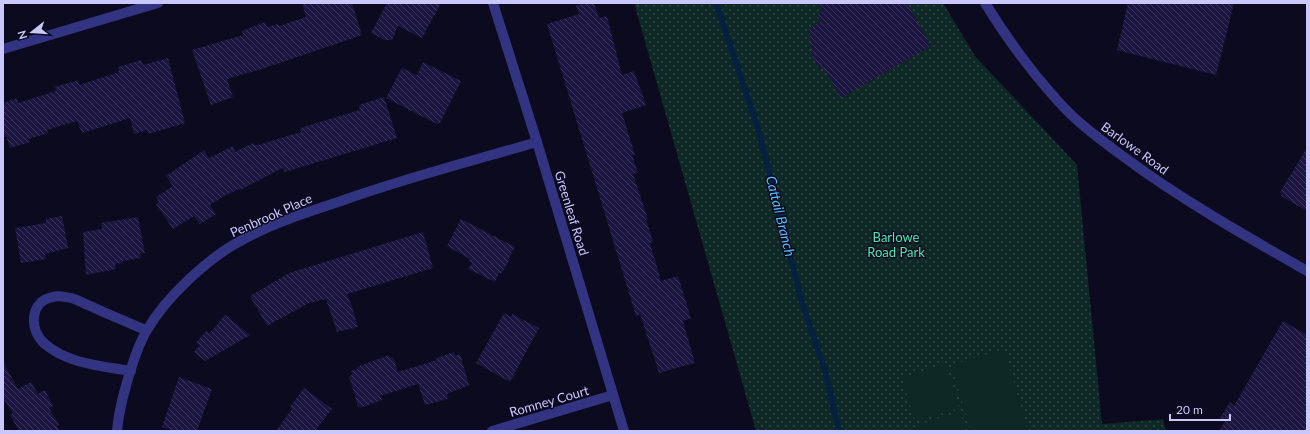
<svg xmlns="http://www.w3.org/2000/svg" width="1310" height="434" font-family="Lato,sans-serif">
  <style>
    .grass { fill: url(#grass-dots) }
    .pitch { fill: #0d2825 }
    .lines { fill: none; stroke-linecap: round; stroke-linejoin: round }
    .stream { stroke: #072040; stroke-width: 6 }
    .building { fill: url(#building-back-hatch) }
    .minor { stroke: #323481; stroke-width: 10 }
    .tertiary { stroke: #323481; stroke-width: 10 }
    .labels { text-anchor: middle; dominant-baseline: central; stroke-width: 3; stroke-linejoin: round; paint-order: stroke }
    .street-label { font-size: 13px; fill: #cac7ff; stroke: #0c0a1e }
    .park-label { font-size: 13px; fill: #4ce6b5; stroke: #0c0a1e }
    .water-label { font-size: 14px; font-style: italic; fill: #55bdff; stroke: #0c0a1e }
  </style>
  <defs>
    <pattern id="grass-dots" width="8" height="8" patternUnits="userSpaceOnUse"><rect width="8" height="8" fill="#0d2825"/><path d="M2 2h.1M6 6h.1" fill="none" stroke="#2f4646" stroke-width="1.8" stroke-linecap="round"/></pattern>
    <pattern id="building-back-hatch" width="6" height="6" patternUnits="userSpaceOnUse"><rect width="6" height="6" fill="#1b1540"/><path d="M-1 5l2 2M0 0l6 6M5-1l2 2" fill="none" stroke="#3b365d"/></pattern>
  </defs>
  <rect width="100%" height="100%" fill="#0c0a1e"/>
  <path class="grass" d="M 634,3 L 943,3 L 975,56 L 1077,165 L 1102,424 L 1163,419 L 1166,431 L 756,431 Z"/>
  <path class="pitch" d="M 1004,349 L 1028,431 L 971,431 L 951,365 Z
    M 946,364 L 959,408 L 915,421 L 902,378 Z
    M 960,412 L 966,431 L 918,431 L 916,425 Z"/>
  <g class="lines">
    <path class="stream" d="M 716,3 L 759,132 L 803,306 L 825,370 L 839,431"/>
  </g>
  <path class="building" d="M 302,3 L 352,3 L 362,35 L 265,68 L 227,79 L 233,97 L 211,105 L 192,50 L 243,35 L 242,31 L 265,22 L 267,27 L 278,24 L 279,26 L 306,17 Z
    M 387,3 L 441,3 L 422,38 L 398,26 L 392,40 L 385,40 L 371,33 Z
    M 585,3 L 594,3 L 599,18 L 607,16 L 622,75 L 634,71 L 646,105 L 622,113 L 635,155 L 632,155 L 638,173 L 633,174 L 648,219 L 646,219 L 653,242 L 650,243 L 661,281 L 678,276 L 691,318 L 683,321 L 695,363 L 659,373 L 640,314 L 636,316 L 547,24 L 579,14 L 576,6 Z
    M 819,3 L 907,3 L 931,46 L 841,98 L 823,67 L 820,69 L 812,56 L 809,28 L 821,22 L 817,15 L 823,11 Z
    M 1128,3 L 1234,3 L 1216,75 L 1117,50 Z
    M 168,58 L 185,123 L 148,134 L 147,130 L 134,134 L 130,118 L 82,133 L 77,121 L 47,130 L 48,133 L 29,139 L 30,142 L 10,148 L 6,136 L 3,137 L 3,103 L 17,98 L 18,103 L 56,91 L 55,87 L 78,80 L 79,85 L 119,72 L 118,67 L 141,60 L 143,65 Z
    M 423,62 L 461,81 L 439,125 L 386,98 L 402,68 L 417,75 Z
    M 384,97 L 397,138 L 285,172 L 283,168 L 240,190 L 239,189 L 224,196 L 210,205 L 216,214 L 200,224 L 194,216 L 173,229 L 156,204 L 159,202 L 156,197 L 173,186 L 166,176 L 204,150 L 209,158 L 233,146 L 235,152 L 253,143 L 255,145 L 258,145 L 301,132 L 300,128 L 360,110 L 359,105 Z
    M 1307,148 L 1307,211 L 1281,196 L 1282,194 L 1280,192 Z
    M 62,216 L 68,248 L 45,254 L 46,259 L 21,263 L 15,228 L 46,223 L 46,219 Z
    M 138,217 L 145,253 L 140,254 L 141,258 L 123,261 L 123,263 L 115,264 L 116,269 L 86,275 L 83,232 L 102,229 L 101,223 Z
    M 461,219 L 515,247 L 508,260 L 509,261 L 501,274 L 499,273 L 495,282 L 468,269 L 472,263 L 469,261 L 470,259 L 447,246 Z
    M 423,232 L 433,268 L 347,294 L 352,307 L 358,327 L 337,332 L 326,299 L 309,303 L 267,326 L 250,296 L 289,273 Z
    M 504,313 L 511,317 L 512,314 L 539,328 L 510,382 L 476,363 Z
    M 225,315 L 250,335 L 205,361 L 194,352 L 200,345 L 196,343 L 206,331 L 210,333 Z
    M 1283,321 L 1307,335 L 1307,431 L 1219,431 L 1225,421 L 1220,418 L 1230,402 L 1234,406 Z
    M 454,352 L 455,356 L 460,354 L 469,385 L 447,394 L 448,399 L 425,405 L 418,384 L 380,396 L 382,400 L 360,408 L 360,406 L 358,407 L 349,376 L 352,375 L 351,371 L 358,369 L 357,367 L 389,355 L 390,358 L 393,357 L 398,372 L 437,360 L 436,358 Z
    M 3,362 L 18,389 L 31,382 L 38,394 L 45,390 L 53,406 L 49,408 L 59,425 L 57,426 L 60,431 L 19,431 L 10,415 L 13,413 L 3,398 Z
    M 179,377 L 212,389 L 197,431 L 175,431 L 162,427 Z
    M 304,388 L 332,409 L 315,431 L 276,431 L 292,409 L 290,407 Z"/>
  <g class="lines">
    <path class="minor" d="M 131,371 C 102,366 68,364 45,344 C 29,331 29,301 53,297 C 56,296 61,296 65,297 C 72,297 81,302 88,305 C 107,314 127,322 146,330
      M 117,431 C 119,405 134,352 147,330 C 166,297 208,258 242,240 C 273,223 308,212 341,201 C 405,178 472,161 537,142
      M 492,431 L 613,395"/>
    <path class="tertiary" d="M 493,3 L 537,142 L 624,431
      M 985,3 C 1006,37 1030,70 1057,100 C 1076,122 1101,140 1124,157 C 1182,200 1244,235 1307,271
      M 3,49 L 158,3"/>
  </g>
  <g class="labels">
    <g class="street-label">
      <text transform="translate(1135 148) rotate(36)">Barlowe Road</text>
      <text transform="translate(572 213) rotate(73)">Greenleaf Road</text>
      <text transform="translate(271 215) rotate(-24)">Penbrook Place</text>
      <text transform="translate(549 401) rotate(-16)">Romney Court</text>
    </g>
    <g class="park-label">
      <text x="896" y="237">Barlowe<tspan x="896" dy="15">Road Park</tspan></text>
    </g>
    <g class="water-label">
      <text transform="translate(781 216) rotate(76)">Cattail Branch</text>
    </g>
  </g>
  <rect width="1310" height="434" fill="none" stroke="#cac7ff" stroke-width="8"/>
  <g transform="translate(32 32) rotate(253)" stroke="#0c0a1e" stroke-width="3" paint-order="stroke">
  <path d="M0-3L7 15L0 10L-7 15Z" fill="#cac7ff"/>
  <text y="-6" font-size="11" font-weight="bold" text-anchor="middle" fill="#cac7ff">N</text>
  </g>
  <path d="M1170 414v6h60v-6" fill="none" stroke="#cac7ff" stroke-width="2"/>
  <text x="1176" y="414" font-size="12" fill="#cac7ff" stroke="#0c0a1e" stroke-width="3" paint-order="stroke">20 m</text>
</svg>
